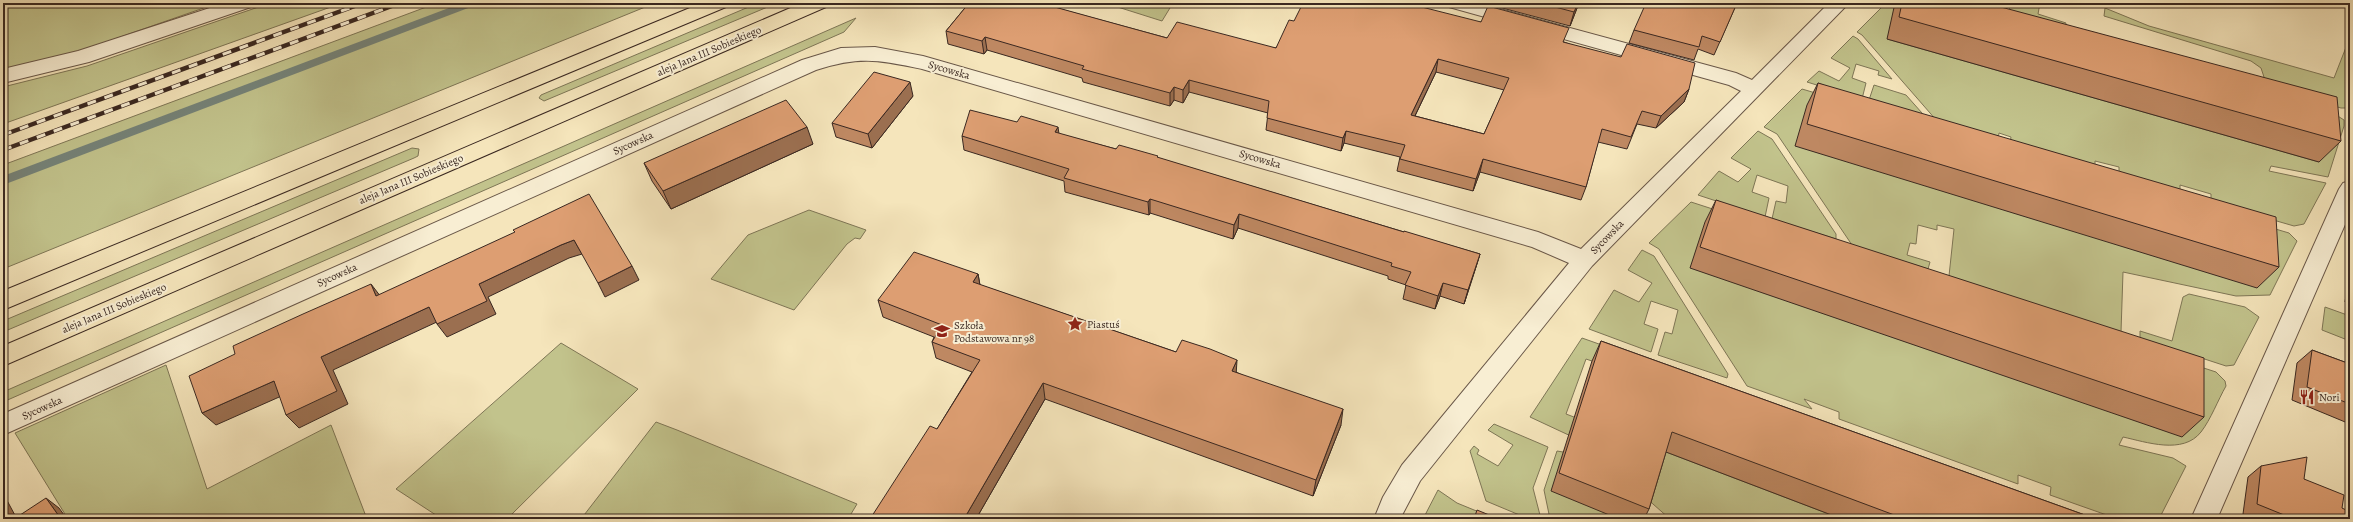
<svg xmlns="http://www.w3.org/2000/svg" width="2353" height="522" font-family="Alegreya,serif">
  <style>
    .green { fill: #c2c38c; stroke: #7e7656 }
    .lines { fill: none; stroke-linecap: round; stroke-linejoin: round }
    .stream { fill: #758379; fill-rule: evenodd }
    .minor-casing { stroke: #695748; stroke-width: 2 }
    .major-casing { stroke: #3a2821; stroke-width: 2 }
    .minor { fill: #f8eed3; fill-rule: evenodd }
    .major { fill: #f5e5bb; fill-rule: evenodd }
    .rail-casing { stroke: #3a2821; stroke-width: 4.5 }
    .rail { stroke: #f8eed3; stroke-width: 3; stroke-dasharray: 9; stroke-linecap: butt }
    .wall { fill: #be8862; stroke: #3a2821; fill-rule: evenodd }
    .shaded-wall { fill: #9b6f50; stroke: #3a2821 }
    .building { fill: #dd9e72; stroke: #3a2821; fill-rule: evenodd }
    .labels { text-anchor: middle; dominant-baseline: central; stroke-width: 4; stroke-linejoin: round; paint-order: stroke }
    .street-label { font-size: 11px; fill: #3a2821; stroke: #f8eed3 }
    .poi-label { font-size: 11px; fill: #3a2821; stroke: #f8eed3; text-anchor: start }
  </style>
  <rect width="100%" height="100%" fill="#f5e5bb"/>
  <filter id="stains"><feTurbulence type="fractalNoise" baseFrequency=".005" numOctaves="4"/><feColorMatrix values="0 0 0 0 .2 0 0 0 0 .09 0 0 0 0 .02 0 0 0 .5 -.17"/></filter>
  <radialGradient id="worn" r=".72"><stop offset=".6" stop-color="#630" stop-opacity="0"/><stop offset="1" stop-color="#630" stop-opacity=".3"/></radialGradient>
  <path class="green" d="M 3,3 L 218,3 L 83,50 L 3,70 Z
    M 270,3 L 342,3 L 3,124 L 3,87 L 87,66 Z
    M 437,3 L 655,3 L 3,269 L 3,165 Z
    M 758,3 L 777,3 L 544,101 L 539,98 L 541,95 Z
    M 1105,3 L 1173,3 L 1162,21 Z
    M 1886,3 L 1925,3 L 1887,39 L 2319,162 L 2333,113 L 2344,120 L 2344,126 L 2328,177 L 2271,166 L 2269,171 L 2326,183 L 2304,224 L 2294,226 L 2211,202 L 2211,194 L 2180,185 L 2180,192 L 2119,175 L 2119,167 L 2095,161 L 2095,167 L 2010,143 L 2011,137 L 1999,133 L 1998,139 L 1937,121 L 1862,35 L 1857,32 Z
    M 2004,3 L 2040,3 L 2038,14 L 2066,23 L 2064,34 L 2023,22 Z
    M 2105,8 L 2149,26 L 2334,78 L 2350,37 L 2349,108 L 2341,108 L 2192,68 L 2260,79 L 2264,77 L 2261,68 L 2251,61 L 2104,16 Z
    M 856,18 L 844,32 L 3,402 L 3,392 Z
    M 1853,36 L 1858,39 L 1892,79 L 1878,75 L 1879,71 L 1856,64 L 1852,78 L 1866,83 L 1862,99 L 1807,82 L 1819,71 L 1839,81 L 1850,68 L 1831,58 Z
    M 1874,85 L 1906,95 L 1922,113 L 1921,116 L 1869,100 Z
    M 1802,89 L 2289,233 L 2297,241 L 2270,295 L 2236,296 L 2123,272 L 2121,332 L 1949,276 L 1954,229 L 1937,225 L 1937,230 L 1918,225 L 1916,244 L 1910,243 L 1907,255 L 1930,262 L 1928,269 L 1852,245 L 1777,134 L 1764,127 Z
    M 1758,131 L 1772,139 L 1836,234 L 1836,239 L 1772,219 L 1776,201 L 1786,203 L 1788,186 L 1757,175 L 1752,192 L 1769,198 L 1765,217 L 1698,195 L 1719,171 L 1738,182 L 1751,169 L 1731,158 Z
    M 412,148 L 419,149 L 418,156 L 414,158 L 3,332 L 3,321 Z
    M 1691,202 L 2216,372 L 2225,381 L 2226,386 C 2218,400 2211,419 2201,432 C 2183,455 2146,442 2123,437 L 2119,445 L 2173,458 L 2186,466 L 2159,519 L 2118,519 L 2050,495 L 2051,487 L 2018,475 L 2018,484 L 1839,419 L 1839,412 L 1804,399 L 1812,409 L 1747,386 L 1659,249 L 1649,243 Z
    M 809,210 L 866,230 L 860,239 L 855,238 L 847,244 L 794,310 L 711,279 L 748,235 Z
    M 1642,250 L 1654,256 L 1728,374 L 1727,378 L 1658,355 L 1665,332 L 1672,334 L 1678,310 L 1651,301 L 1644,324 L 1658,329 L 1651,352 L 1589,329 L 1614,290 L 1639,302 L 1652,283 L 1628,270 Z
    M 2189,294 L 2245,307 L 2259,317 L 2234,365 L 2226,366 L 2140,338 L 2140,331 L 2172,341 L 2183,297 Z
    M 2325,307 L 2350,316 L 2350,341 L 2322,330 Z
    M 1582,338 L 1630,355 L 1624,372 L 1586,359 L 1566,414 L 1842,519 L 1670,519 L 1603,460 L 1605,452 L 1530,417 Z
    M 561,343 L 638,389 L 507,519 L 442,519 L 396,489 Z
    M 166,365 L 207,489 L 331,425 L 367,519 L 68,519 L 15,433 Z
    M 656,422 L 677,430 L 857,504 L 848,519 L 581,519 Z
    M 1494,424 L 1548,447 L 1533,488 L 1541,519 L 1529,519 L 1486,501 L 1470,451 L 1474,446 L 1479,450 L 1477,454 L 1498,466 L 1513,445 L 1488,430 Z
    M 1557,451 L 1563,452 L 1619,519 L 1550,519 L 1544,490 Z
    M 1438,490 L 1457,503 L 1496,519 L 1423,519 Z"/>
  <g class="lines">
    <path class="stream" d="M 462,3 L 477,3 L 476,5 L 3,185 L 3,176 Z"/>
    <defs>
      <path id="minor" d="M 225,3 L 253,3 L 251,7 L 89,62 L 3,83 L 3,69 L 78,51 Z
        M 1447,3 L 1478,3 L 1736,73 L 1752,80 L 1829,3 L 1849,3 L 1592,266 L 1420,481 L 1400,519 L 1374,519 L 1383,497 L 1402,465 L 1569,263 L 1532,247 L 922,69 C 878,60 860,56 816,70 L 3,435 L 3,414 L 802,60 L 841,48 L 875,47 L 923,56 L 1538,232 L 1581,249 L 1741,91 L 1729,85 L 1449,7 Z
        M 2350,181 L 2350,213 L 2217,519 L 2191,519 L 2339,189 L 2343,183 Z"/>
      <path id="major" d="M 702,3 L 728,3 L 726,7 L 3,310 L 3,291 Z
        M 802,3 L 828,3 L 826,7 L 3,366 L 3,346 Z"/>
    </defs>
    <use href="#minor" class="minor-casing"/>
    <use href="#major" class="major-casing"/>
    <use href="#minor" class="minor"/>
    <use href="#major" class="major"/>
    <defs>
      <path id="rail" d="M 3,135 L 363,3
        M 3,150 L 400,3"/>
    </defs>
    <use href="#rail" class="rail-casing"/>
    <use href="#rail" class="rail"/>
  </g>
  <path class="wall" d="M 969,3 L 1064,3 L 1060,9 L 1167,38 L 1276,48 L 1294,21 L 1481,22 L 1564,42 L 1689,89 L 1684,102 L 1656,128 L 1637,124 L 1627,149 L 1598,142 L 1586,187 L 1581,200 L 1480,172 L 1473,191 L 1397,171 L 1400,157 L 1344,143 L 1341,151 L 1266,130 L 1268,113 L 1189,92 L 1183,103 L 1174,100 L 1170,106 L 1083,82 L 1082,78 L 987,50 L 984,54 L 948,44 L 946,31 ZM 1436,72 L 1504,90 L 1484,134 L 1415,116 Z
    M 1491,3 L 1579,3 L 1570,26 L 1491,5 Z
    M 1737,3 L 1714,55 L 1698,49 L 1694,60 L 1629,43 L 1634,30 Z
    M 1895,3 L 1986,3 L 2341,141 L 2319,162 L 1887,39 Z
    M 1818,83 L 2279,267 L 2257,288 L 1795,146 L 1807,105 Z
    M 913,96 L 872,148 L 836,137 L 832,123 Z
    M 1059,134 L 1116,149 L 1158,158 L 1404,232 L 1480,254 L 1476,267 L 1464,304 L 1440,296 L 1435,309 L 1403,299 L 1406,285 L 1388,279 L 1388,276 L 1238,228 L 1233,239 L 1150,213 L 1149,215 L 1065,192 L 1064,181 L 964,150 L 962,136 Z
    M 813,144 L 671,209 L 652,181 L 644,163 Z
    M 1716,200 L 2204,417 L 2182,437 L 1690,268 L 1705,222 Z
    M 2350,267 L 2350,304 L 2345,302 Z
    M 978,274 L 980,285 L 1176,352 L 1236,372 L 1341,425 L 1313,496 L 1045,399 L 976,519 L 870,519 L 937,429 L 972,372 L 936,358 L 932,342 L 934,337 L 883,317 L 878,300 Z
    M 1601,341 L 2096,519 L 1842,519 L 1666,452 L 1649,509 L 1644,519 L 1619,519 L 1551,491 L 1592,361 Z
    M 2312,350 L 2350,364 L 2350,424 L 2292,400 L 2297,363 Z
    M 2261,466 L 2304,479 L 2342,508 L 2350,519 L 2255,519 L 2243,514 L 2248,477 Z"/>
  <path class="shaded-wall" d="M 1053,3 L 1064,3 L 1052,19 L 1051,6 Z
    M 1578,3 L 1579,3 L 1570,26 L 1574,12 Z
    M 985,37 L 987,50 L 984,54 L 982,41 Z
    M 1438,59 L 1436,72 L 1409,128 L 1411,115 Z
    M 1189,80 L 1189,92 L 1183,103 L 1183,90 Z
    M 910,82 L 913,96 L 872,148 L 868,134 Z
    M 1174,87 L 1174,100 L 1170,106 L 1170,93 Z
    M 1689,89 L 1684,102 L 1656,128 L 1661,116 Z
    M 807,127 L 813,144 L 671,209 L 663,191 Z
    M 1058,127 L 1060,141 L 1055,132 Z
    M 1346,131 L 1344,143 L 1341,151 L 1343,138 Z
    M 1483,159 L 1480,172 L 1473,191 L 1476,179 Z
    M 1150,199 L 1150,213 L 1149,215 L 1148,202 Z
    M 1239,214 L 1238,228 L 1233,239 L 1234,225 Z
    M 574,240 L 582,254 L 569,258 L 488,297 L 496,314 L 447,337 L 437,324 L 479,284 L 561,245 Z
    M 1480,254 L 1476,267 L 1464,304 L 1468,290 Z
    M 632,266 L 639,280 L 605,297 L 598,283 Z
    M 978,274 L 981,291 L 973,282 Z
    M 1443,283 L 1440,296 L 1435,309 L 1438,296 Z
    M 371,284 L 381,297 L 376,296 Z
    M 429,307 L 439,321 L 333,370 L 348,404 L 299,428 L 286,415 L 321,357 Z
    M 1237,360 L 1236,376 L 1232,371 Z
    M 274,381 L 286,394 L 216,425 L 202,413 Z
    M 1043,383 L 1045,399 L 976,519 L 964,519 Z
    M 1343,409 L 1341,425 L 1313,496 L 1316,480 Z
    M 3,493 L 17,519 L 9,519 L 3,508 Z
    M 46,498 L 59,508 L 67,519 L 61,519 Z"/>
  <path class="building" d="M 969,3 L 1053,3 L 1051,6 L 1167,38 L 1177,22 L 1276,48 L 1289,20 L 1294,21 L 1303,3 L 1406,3 L 1481,22 L 1488,6 L 1569,28 L 1563,42 L 1621,57 L 1627,44 L 1695,63 L 1689,89 L 1661,116 L 1642,111 L 1631,137 L 1602,129 L 1586,187 L 1483,159 L 1476,179 L 1400,159 L 1405,145 L 1346,131 L 1343,138 L 1267,118 L 1269,101 L 1189,80 L 1183,90 L 1174,87 L 1170,93 L 1082,69 L 1084,66 L 985,37 L 982,41 L 946,31 ZM 1438,59 L 1509,78 L 1484,134 L 1411,115 Z
    M 1540,3 L 1578,3 L 1574,12 Z
    M 1646,3 L 1737,3 L 1720,42 L 1702,36 L 1699,47 L 1634,30 Z
    M 1902,3 L 1986,3 L 2337,97 L 2341,141 L 1899,17 Z
    M 874,72 L 910,82 L 868,134 L 832,123 Z
    M 1818,83 L 2276,217 L 2279,267 L 1807,124 Z
    M 786,100 L 807,127 L 663,191 L 644,163 Z
    M 970,110 L 1017,122 L 1021,116 L 1058,127 L 1055,132 L 1116,149 L 1119,145 L 1158,156 L 1157,157 L 1404,232 L 1404,231 L 1480,254 L 1468,290 L 1443,283 L 1438,296 L 1405,285 L 1411,272 L 1391,266 L 1392,263 L 1239,214 L 1234,225 L 1150,199 L 1148,202 L 1064,178 L 1069,169 L 962,136 Z
    M 589,194 L 632,266 L 598,283 L 574,240 L 561,245 L 479,284 L 487,301 L 437,324 L 429,307 L 321,357 L 337,391 L 286,415 L 274,381 L 202,413 L 189,376 L 235,354 L 233,346 L 303,314 L 371,284 L 376,296 L 515,232 L 513,230 Z
    M 1716,200 L 2204,358 L 2204,417 L 1700,247 Z
    M 914,252 L 978,274 L 973,282 L 1176,352 L 1182,340 L 1210,349 L 1237,360 L 1232,371 L 1343,409 L 1316,480 L 1043,383 L 964,519 L 870,519 L 930,426 L 937,429 L 980,360 L 932,342 L 942,325 L 878,300 Z
    M 1601,341 L 2096,519 L 1905,519 L 1672,432 L 1649,509 L 1559,473 Z
    M 2312,350 L 2350,364 L 2350,404 L 2307,387 Z
    M 2307,457 L 2304,479 L 2344,495 L 2342,508 L 2350,512 L 2350,519 L 2294,519 L 2257,504 L 2261,466 Z
    M 46,498 L 61,519 L 14,519 Z
    M 3,508 L 9,519 L 3,519 Z
    M 1477,510 L 1499,519 L 1474,519 Z"/>
  <defs>
    <symbol id="sight-bare" viewBox="-9 -9 18 18"><path d="M0-6L1.8-2.2L6-1.7L2.9 1.2L3.7 5.4L0 3.3L-3.7 5.4L-2.9 1.2L-6-1.7L-1.8-2.2Z" fill="#8f2418" stroke="#f8eed3" stroke-width="2.5" paint-order="stroke"/></symbol>
    <symbol id="school-bare" viewBox="-9 -9 18 18"><path d="M0-5L7-2L0 1L-7-2ZM-4 1L0 2.5L4 1V4Q0 6-4 4Z" fill="#8f2418" stroke="#f8eed3" stroke-width="2.5" paint-order="stroke"/></symbol>
    <symbol id="restaurant-bare" viewBox="-9 -9 18 18"><path d="M-5-6h1v4h1v-4h1v4h1v-4h1v5L-1.5 .5V6h-2V.5L-5-1ZM5-6V6H3V1.5H1.5Q1.5-4 5-6Z" fill="#8f2418" stroke="#f8eed3" stroke-width="2.5" paint-order="stroke"/></symbol>
  </defs>
  <g fill-rule="evenodd">
    <use href="#sight-bare" x="1064" y="313" width="22" height="22"/>
    <use href="#school-bare" x="931" y="320" width="22" height="22"/>
    <use href="#restaurant-bare" x="2296" y="386" width="22" height="22"/>
  </g>
  <g class="labels">
    <g class="street-label">
      <text transform="translate(709 51) rotate(-23)">aleja Jana III Sobieskiego</text>
      <text transform="translate(949 70) rotate(16)">Sycowska</text>
      <text transform="translate(633 143) rotate(-24)">Sycowska</text>
      <text transform="translate(1260 159) rotate(16)">Sycowska</text>
      <text transform="translate(411 179) rotate(-23)">aleja Jana III Sobieskiego</text>
      <text transform="translate(1607 237) rotate(-46)">Sycowska</text>
      <text transform="translate(337 275) rotate(-24)">Sycowska</text>
      <text transform="translate(114 308) rotate(-23)">aleja Jana III Sobieskiego</text>
      <text transform="translate(42 408) rotate(-24)">Sycowska</text>
    </g>
    <g class="poi-label">
      <text x="1087" y="324">Piastuś</text>
      <text x="954" y="325">Szkoła<tspan x="954" dy="13">Podstawowa nr 98</tspan></text>
      <text x="2319" y="397">Nori</text>
    </g>
  </g>
  <rect width="2353" height="522" fill="none" stroke="#f5e5bb" stroke-width="16"/>
  <rect x="4" y="4" width="2345" height="514" fill="none" stroke="#3a2821" stroke-width="2"/>
  <rect x="8" y="8" width="2337" height="506" fill="none" stroke="#3a2821"/>
  <rect width="100%" height="100%" filter="url(#stains)"/>
  <rect width="100%" height="100%" fill="url(#worn)"/>
</svg>
